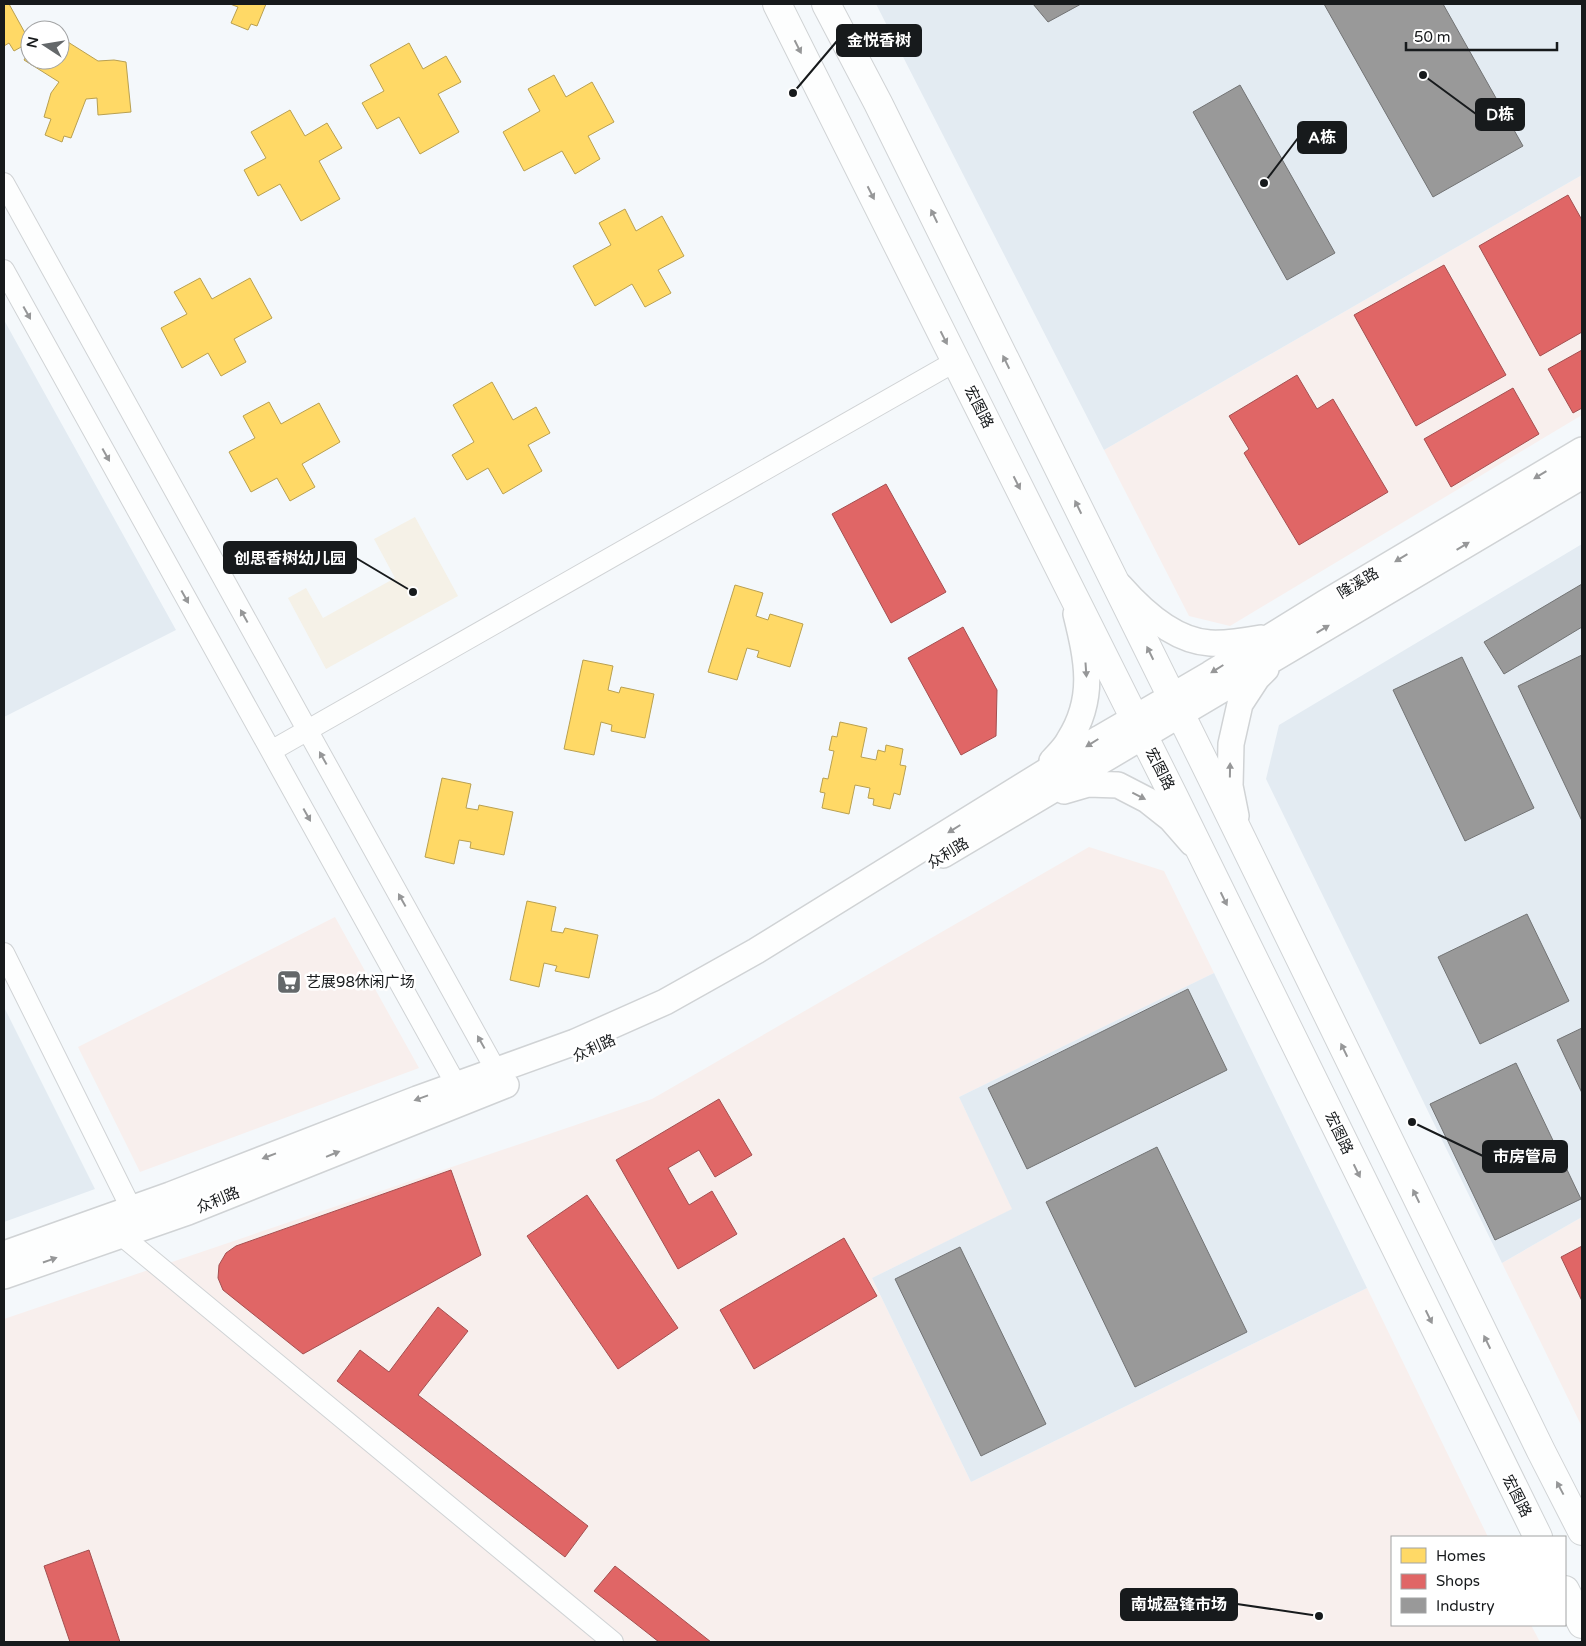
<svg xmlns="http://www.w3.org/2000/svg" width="1586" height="1646" font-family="'Varela Round','Noto Sans SC',sans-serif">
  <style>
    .commercial { fill: #f8efed }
    .built { fill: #e3ebf2 }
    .education { fill: #f5f1e7 }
    .homes { fill: #ffd966; stroke: #b9a050 }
    .shops { fill: #e06666; stroke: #a44f50 }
    .industry { fill: #999; stroke: #727374 }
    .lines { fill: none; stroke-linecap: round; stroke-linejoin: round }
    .minor-casing { stroke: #d0d3d5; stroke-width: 22 }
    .tertiary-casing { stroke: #d0d3d5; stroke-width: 28 }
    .secondary-casing { stroke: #d0d3d5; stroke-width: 30 }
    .minor { stroke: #fdfefe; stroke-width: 20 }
    .tertiary { stroke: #fdfefe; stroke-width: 25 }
    .secondary { stroke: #fdfefe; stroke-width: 28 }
    .oneway { fill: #969798 }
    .labels { text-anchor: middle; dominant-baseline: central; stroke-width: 5; stroke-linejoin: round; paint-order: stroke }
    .street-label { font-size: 15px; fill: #171a1c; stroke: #fff }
    .poi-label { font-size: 15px; fill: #171a1c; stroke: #fff; text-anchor: start }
    .leader { fill: none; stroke: #171a1c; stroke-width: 2 }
    .callout-dot { fill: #171a1c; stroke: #fff; stroke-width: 2 }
    .callout { fill: #171a1c; stroke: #171a1c; stroke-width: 2 }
    .callout-label { font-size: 16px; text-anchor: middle; font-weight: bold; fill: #fff }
  </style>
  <rect width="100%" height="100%" fill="#f4f8fb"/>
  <path class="commercial" d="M 1582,175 L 1582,415 L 1230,626 L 1189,616 L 1104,450 Z
    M 1089,847 L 1164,871 L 1214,973 L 959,1097 L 1013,1209 L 872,1278 L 971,1482 L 1367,1288 L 1488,1537 L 1392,1537 L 1392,1625 L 1531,1625 L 1540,1642 L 4,1642 L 4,1319 L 652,1099 Z
    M 335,917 L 419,1068 L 140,1172 L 78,1047 Z
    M 1582,1217 L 1582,1427 L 1502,1263 Z"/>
  <path class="built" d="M 876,4 L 1582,4 L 1582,175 L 1104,450 Z
    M 4,320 L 176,630 L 4,717 Z
    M 1582,544 L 1582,1217 L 1502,1263 L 1266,779 L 1279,725 Z
    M 1214,973 L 1367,1288 L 971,1482 L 872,1278 L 1012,1209 L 959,1097 Z
    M 4,1007 L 95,1189 L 4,1222 Z"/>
  <path class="education" d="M 415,517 L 458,596 L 326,669 L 288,598 L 306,588 L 323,618 L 395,578 L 374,539 Z"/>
  <path class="homes" d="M 4,4 L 9,4 L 30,42 L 14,51 L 9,43 L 4,46 Z
    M 230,4 L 266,4 L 257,26 L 251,24 L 248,30 L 231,23 L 238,7 Z
    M 60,37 L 98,61 L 114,60 L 126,62 L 131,112 L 98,115 L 97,98 L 86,99 L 71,138 L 64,136 L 62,142 L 45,135 L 51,119 L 44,117 L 51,93 L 59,82 L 24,60 L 30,50 L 30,60 L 60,60 Z
    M 409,43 L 423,69 L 446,56 L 461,82 L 438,94 L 459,132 L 420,154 L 399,117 L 377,129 L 362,103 L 384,91 L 370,65 Z
    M 554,75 L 566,97 L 592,82 L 614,122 L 588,136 L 600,159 L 575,174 L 562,151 L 524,171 L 503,132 L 540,111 L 528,89 Z
    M 290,110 L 305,136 L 327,123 L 342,148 L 319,161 L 340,199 L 301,221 L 280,184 L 258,196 L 244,170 L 266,158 L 251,132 Z
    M 625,209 L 636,231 L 662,216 L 684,256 L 658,270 L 671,293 L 645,307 L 632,284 L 595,306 L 573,266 L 611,245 L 599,223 Z
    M 200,278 L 212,299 L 250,278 L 272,318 L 234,339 L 246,362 L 221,376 L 208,353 L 182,368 L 161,328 L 187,314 L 174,292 Z
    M 492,382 L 513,420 L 536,407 L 550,433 L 528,445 L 542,471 L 503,494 L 488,468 L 467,480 L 452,455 L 474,442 L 453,405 Z
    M 269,402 L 281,424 L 319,403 L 340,442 L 302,464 L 315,487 L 290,501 L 277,478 L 251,492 L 229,452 L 255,438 L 243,416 Z
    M 735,585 L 763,593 L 756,616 L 768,620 L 770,614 L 803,624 L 790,667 L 757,657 L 759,651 L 747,648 L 737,680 L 708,672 Z
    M 583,660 L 613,666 L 608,690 L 619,693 L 621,687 L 654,694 L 645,738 L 611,731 L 612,725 L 601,722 L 594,755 L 564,749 Z
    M 840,722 L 867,728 L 861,757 L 876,760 L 878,750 L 885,752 L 886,745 L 903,749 L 900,765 L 906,766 L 900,795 L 894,793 L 890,809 L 873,805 L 874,799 L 868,798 L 870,788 L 855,785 L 849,814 L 822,808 L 825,793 L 820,792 L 823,778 L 828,779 L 834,751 L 829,750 L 832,736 L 837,737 Z
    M 442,778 L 471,784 L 466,808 L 478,810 L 479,805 L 513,812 L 504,855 L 470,848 L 471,842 L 459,840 L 454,864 L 425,857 Z
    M 527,901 L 556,907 L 551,931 L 563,933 L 565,928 L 598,935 L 589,978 L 555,971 L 557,966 L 544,963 L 539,987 L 510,980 Z"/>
  <path class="shops" d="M 1568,195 L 1582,220 L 1582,332 L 1540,356 L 1479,246 Z
    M 1444,265 L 1506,375 L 1416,426 L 1354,315 Z
    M 1582,350 L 1582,408 L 1573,413 L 1548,369 Z
    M 1297,375 L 1317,409 L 1333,399 L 1388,492 L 1299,545 L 1244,453 L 1249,449 L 1229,416 Z
    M 1513,388 L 1539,434 L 1451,487 L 1424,439 Z
    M 886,484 L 946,592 L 891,623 L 832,514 Z
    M 963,627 L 997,690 L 996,736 L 961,755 L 908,658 Z
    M 719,1099 L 752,1155 L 715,1177 L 699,1150 L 668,1168 L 689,1205 L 712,1191 L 737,1234 L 678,1269 L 616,1160 Z
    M 451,1170 L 481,1255 L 303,1354 L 223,1290 L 218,1278 L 219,1265 L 226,1253 L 236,1246 Z
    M 587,1195 L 678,1328 L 618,1369 L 527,1236 Z
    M 844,1238 L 877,1296 L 754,1369 L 720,1310 Z
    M 1582,1246 L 1582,1301 L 1561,1257 Z
    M 438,1307 L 468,1331 L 418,1395 L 588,1526 L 565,1557 L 337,1381 L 360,1350 L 389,1372 Z
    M 89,1550 L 120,1642 L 70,1642 L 44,1566 Z
    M 615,1566 L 711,1642 L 659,1642 L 594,1591 Z"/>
  <path class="industry" d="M 1033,4 L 1081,4 L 1048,22 Z
    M 1324,4 L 1443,4 L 1523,146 L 1433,197 Z
    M 1240,85 L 1335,253 L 1287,280 L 1193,112 Z
    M 1582,584 L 1582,627 L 1504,674 L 1484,642 Z
    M 1582,655 L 1582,821 L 1518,686 Z
    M 1462,657 L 1534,808 L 1465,841 L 1393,690 Z
    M 1527,914 L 1569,1001 L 1480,1044 L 1438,957 Z
    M 1188,989 L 1227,1070 L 1027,1169 L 988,1088 Z
    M 1582,1028 L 1582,1093 L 1557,1040 Z
    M 1516,1063 L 1581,1199 L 1495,1240 L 1430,1104 Z
    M 1157,1147 L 1247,1332 L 1135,1387 L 1046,1202 Z
    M 960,1247 L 1046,1424 L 981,1456 L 895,1279 Z"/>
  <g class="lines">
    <defs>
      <path id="minor" d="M 4,183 L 503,1083
        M 4,270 L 463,1097
        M 271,751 L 956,361
        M 4,953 L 138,1222
        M 121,1235 L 613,1642"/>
      <path id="tertiary" d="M 1120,586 C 1142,611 1175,641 1210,643 C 1227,644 1244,641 1261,638
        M 1052,761 C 1058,754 1065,748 1069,740 C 1096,698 1087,659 1076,614
        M 1064,791 L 1088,784 L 1118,785 L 1147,800 L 1171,819 L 1192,843
        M 1236,816 L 1230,786 L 1231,744 L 1240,704 L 1257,678 L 1266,669
        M 943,855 L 1582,476
        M 4,1254 L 170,1195 L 417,1099 L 575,1042 L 665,1002 L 756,951 L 1100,738 L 1210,674 L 1325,603 L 1582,450
        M 4,1276 L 188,1212 L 506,1085"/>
      <path id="secondary" d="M 777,4 L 1173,795 L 1538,1537
        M 826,4 L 878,103 L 1209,772 L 1541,1451 L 1582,1531
        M 1565,1590 L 1582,1624"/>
    </defs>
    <use href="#minor" class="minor-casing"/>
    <use href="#tertiary" class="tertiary-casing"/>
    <use href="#secondary" class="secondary-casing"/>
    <use href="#minor" class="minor"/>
    <use href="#tertiary" class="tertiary"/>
    <use href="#secondary" class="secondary"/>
  </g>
  <defs><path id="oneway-solid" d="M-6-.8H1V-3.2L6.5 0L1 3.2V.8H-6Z" transform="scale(1.25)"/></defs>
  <g class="oneway">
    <use href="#oneway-solid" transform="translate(798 47) rotate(63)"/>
    <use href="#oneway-solid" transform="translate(871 193) rotate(63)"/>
    <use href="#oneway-solid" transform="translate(934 216) rotate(-116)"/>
    <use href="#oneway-solid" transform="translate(27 313) rotate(61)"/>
    <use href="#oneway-solid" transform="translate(944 338) rotate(63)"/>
    <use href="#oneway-solid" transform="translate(1006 362) rotate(-116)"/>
    <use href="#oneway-solid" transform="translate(106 455) rotate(61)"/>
    <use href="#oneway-solid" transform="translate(1540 475) rotate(149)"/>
    <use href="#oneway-solid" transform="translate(1017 483) rotate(63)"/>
    <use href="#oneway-solid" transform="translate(1078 507) rotate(-116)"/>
    <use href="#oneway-solid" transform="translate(1463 546) rotate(-31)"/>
    <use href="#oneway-solid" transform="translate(1401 558) rotate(149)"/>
    <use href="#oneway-solid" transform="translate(185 597) rotate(61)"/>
    <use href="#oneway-solid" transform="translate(244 616) rotate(-119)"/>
    <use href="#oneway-solid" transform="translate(1323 629) rotate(-31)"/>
    <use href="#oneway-solid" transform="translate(1150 653) rotate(-116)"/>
    <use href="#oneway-solid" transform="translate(1217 669) rotate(148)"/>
    <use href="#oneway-solid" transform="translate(1086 670) rotate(86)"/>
    <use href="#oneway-solid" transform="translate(1092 743) rotate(148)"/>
    <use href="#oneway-solid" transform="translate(323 758) rotate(-119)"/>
    <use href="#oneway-solid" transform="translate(1230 770) rotate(-89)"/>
    <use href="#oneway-solid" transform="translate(1139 796) rotate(27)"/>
    <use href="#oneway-solid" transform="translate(307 815) rotate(61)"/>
    <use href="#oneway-solid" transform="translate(954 829) rotate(148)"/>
    <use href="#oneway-solid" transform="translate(1224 899) rotate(64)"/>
    <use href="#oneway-solid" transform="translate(402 900) rotate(-119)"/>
    <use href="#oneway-solid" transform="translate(481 1042) rotate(-119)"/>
    <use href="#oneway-solid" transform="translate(1344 1050) rotate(-116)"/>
    <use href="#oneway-solid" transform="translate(421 1098) rotate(160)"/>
    <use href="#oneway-solid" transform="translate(333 1154) rotate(-22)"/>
    <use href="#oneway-solid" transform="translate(269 1156) rotate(159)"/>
    <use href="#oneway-solid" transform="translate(1357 1171) rotate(64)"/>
    <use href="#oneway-solid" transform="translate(1416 1196) rotate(-116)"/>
    <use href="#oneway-solid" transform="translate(50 1260) rotate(-19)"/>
    <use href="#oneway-solid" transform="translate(1429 1317) rotate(64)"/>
    <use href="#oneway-solid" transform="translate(1487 1342) rotate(-116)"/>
    <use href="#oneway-solid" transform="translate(1560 1488) rotate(-118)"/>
  </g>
  <defs>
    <symbol id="supermarket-square" viewBox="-11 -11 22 22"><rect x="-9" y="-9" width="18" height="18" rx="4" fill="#64686a" stroke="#fff"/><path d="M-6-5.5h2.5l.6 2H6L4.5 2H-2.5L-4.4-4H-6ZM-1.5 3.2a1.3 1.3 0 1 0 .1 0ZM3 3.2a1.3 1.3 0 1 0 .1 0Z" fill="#fff"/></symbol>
  </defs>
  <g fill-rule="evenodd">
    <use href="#supermarket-square" x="275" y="968" width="28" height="28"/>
  </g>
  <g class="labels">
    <g class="street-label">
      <text transform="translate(979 407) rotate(63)">宏图路</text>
      <text transform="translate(1358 583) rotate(-31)">隆溪路</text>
      <text transform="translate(1160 769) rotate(63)">宏图路</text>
      <text transform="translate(948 853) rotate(-31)">众利路</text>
      <text transform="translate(594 1048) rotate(-24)">众利路</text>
      <text transform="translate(1339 1133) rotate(64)">宏图路</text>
      <text transform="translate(218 1200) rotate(-22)">众利路</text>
      <text transform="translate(1517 1496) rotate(63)">宏图路</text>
    </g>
    <g class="poi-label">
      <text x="306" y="982">艺展98休闲广场</text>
    </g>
  </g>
  <path class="leader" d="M793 93L837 41M1423 75L1476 114M1264 183L1298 138M413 592L356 558M1412 1122L1483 1156M1319 1616L1237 1604"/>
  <g class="callout-dot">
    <circle cx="793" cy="93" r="5"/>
    <circle cx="1423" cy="75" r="5"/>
    <circle cx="1264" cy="183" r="5"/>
    <circle cx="413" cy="592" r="5"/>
    <circle cx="1412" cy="1122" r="5"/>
    <circle cx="1319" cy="1616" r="5"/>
  </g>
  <g class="callout">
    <rect x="837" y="25" width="84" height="31" rx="5"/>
    <rect x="1476" y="99" width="48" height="31" rx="5"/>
    <rect x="1298" y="122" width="48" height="31" rx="5"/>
    <rect x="224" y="542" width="132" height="31" rx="5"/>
    <rect x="1483" y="1141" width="84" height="31" rx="5"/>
    <rect x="1121" y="1589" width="116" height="31" rx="5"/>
  </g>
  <g class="callout-label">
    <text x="879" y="46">金悦香树</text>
    <text x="1500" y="120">D栋</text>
    <text x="1322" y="143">A栋</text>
    <text x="290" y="564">创思香树幼儿园</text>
    <text x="1525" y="1162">市房管局</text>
    <text x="1179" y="1610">南城盈锋市场</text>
  </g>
  <rect width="1586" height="1646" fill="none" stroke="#171a1c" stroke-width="10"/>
  <rect x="1391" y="1536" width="175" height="90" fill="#ffffff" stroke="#a2a3a4"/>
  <rect x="1401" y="1548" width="25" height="15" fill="#ffd966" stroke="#a2a3a4"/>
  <text x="1436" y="1561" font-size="15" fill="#171a1c">Homes</text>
  <rect x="1401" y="1574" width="25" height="15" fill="#e06666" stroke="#a2a3a4"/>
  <text x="1436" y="1586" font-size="15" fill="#171a1c">Shops</text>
  <rect x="1401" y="1598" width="25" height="15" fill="#999999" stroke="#a2a3a4"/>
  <text x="1436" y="1611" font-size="15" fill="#171a1c">Industry</text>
  <g transform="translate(45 45) rotate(282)"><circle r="24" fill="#ffffff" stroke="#a2a3a4"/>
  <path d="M0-4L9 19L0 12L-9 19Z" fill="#64686a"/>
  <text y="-8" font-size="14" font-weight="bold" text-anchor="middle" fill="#171a1c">N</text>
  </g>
  <path d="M1406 42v8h151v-8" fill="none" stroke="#171a1c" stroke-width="2.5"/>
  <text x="1414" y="42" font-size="15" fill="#171a1c" stroke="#ffffff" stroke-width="4" paint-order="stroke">50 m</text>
</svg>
